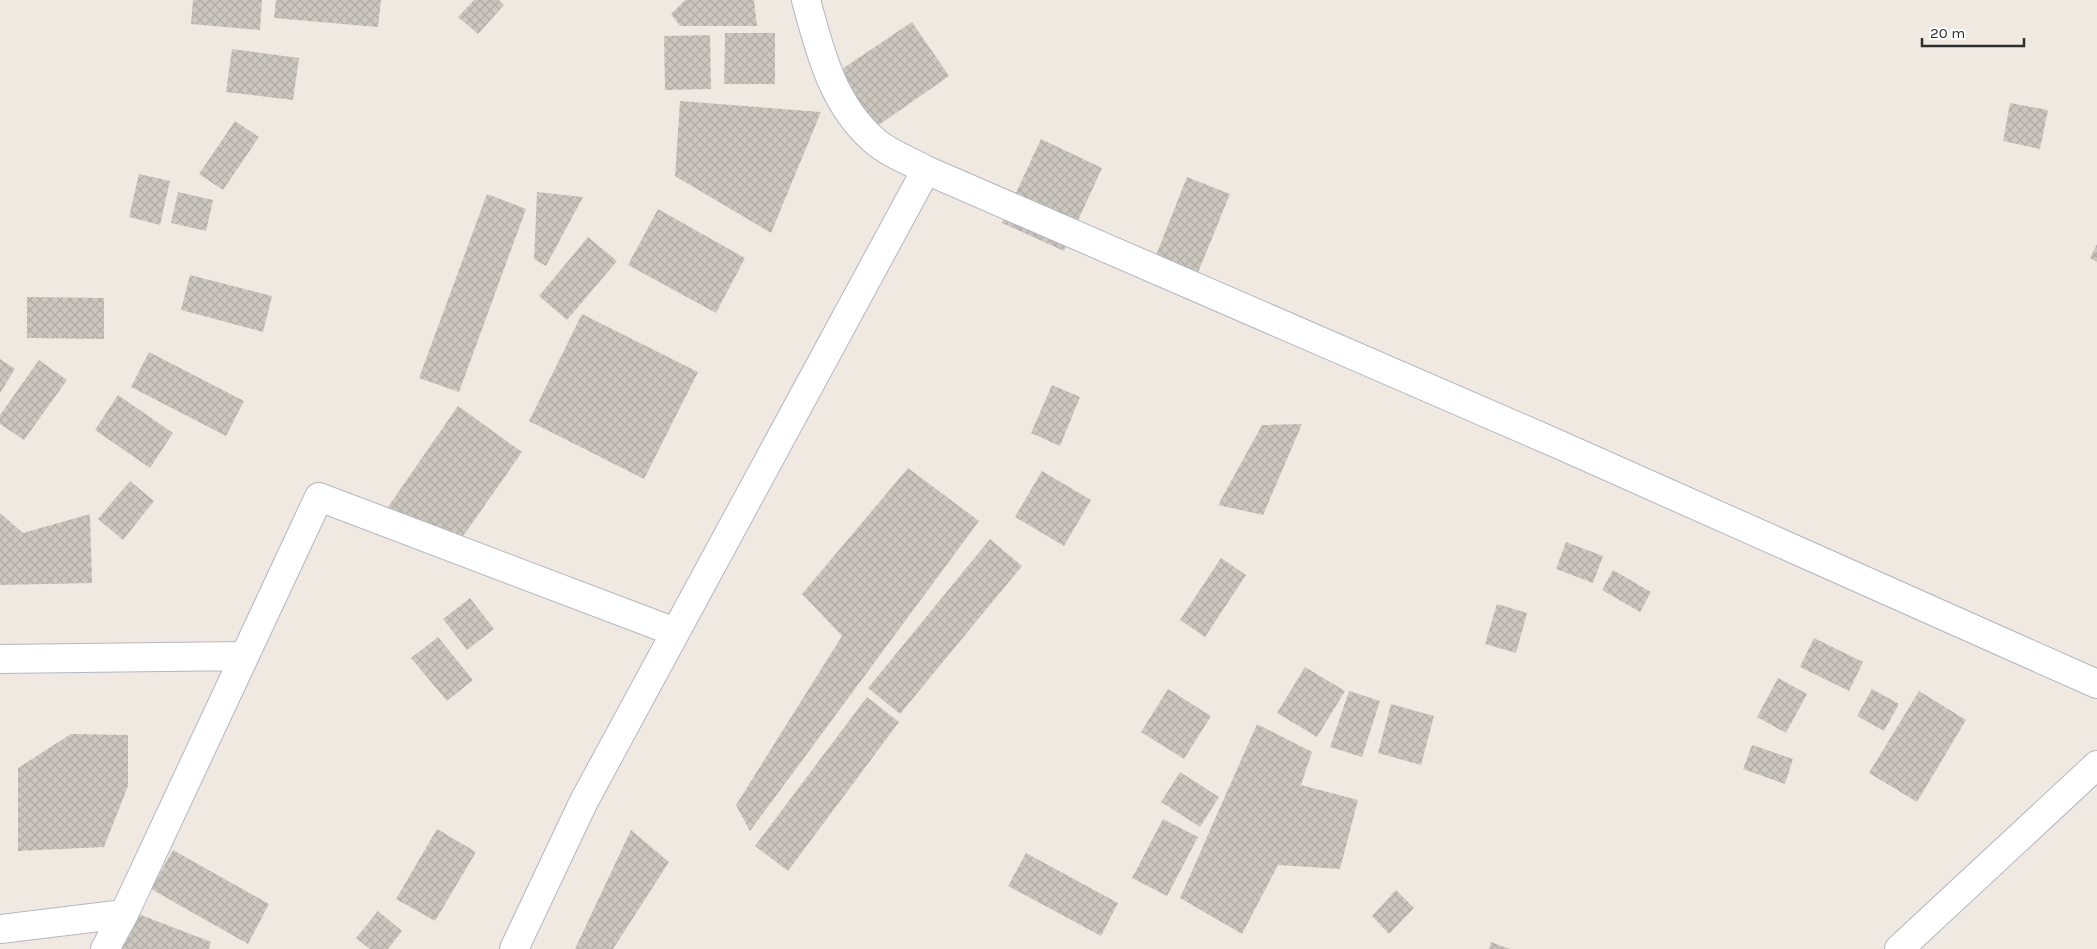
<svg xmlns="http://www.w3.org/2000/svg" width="2097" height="949" font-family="Karla,sans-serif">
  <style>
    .building { fill: url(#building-cross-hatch) }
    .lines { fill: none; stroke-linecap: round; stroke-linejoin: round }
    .minor-casing { stroke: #b4b7c1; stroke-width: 30 }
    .minor { stroke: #fff; stroke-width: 28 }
  </style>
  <defs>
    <pattern id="building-cross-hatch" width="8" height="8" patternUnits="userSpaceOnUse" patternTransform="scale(1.25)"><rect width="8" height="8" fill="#cbc7bf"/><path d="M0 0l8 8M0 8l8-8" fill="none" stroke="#afaba4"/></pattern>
  </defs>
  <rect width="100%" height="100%" fill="#efe9e1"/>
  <path class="building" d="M 193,0 L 262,0 L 260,30 L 191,24 Z
    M 276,0 L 381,0 L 378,27 L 274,18 Z
    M 474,0 L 499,0 L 504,5 L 478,34 L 458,17 Z
    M 685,0 L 754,0 L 757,26 L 680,26 L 671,14 Z
    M 912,22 L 949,76 L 876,127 L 839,71 Z
    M 725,33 L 775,33 L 775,84 L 724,84 Z
    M 710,35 L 711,89 L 665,90 L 664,36 Z
    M 232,49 L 299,58 L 293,100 L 226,92 Z
    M 680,101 L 821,112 L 771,233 L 675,176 Z
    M 2010,103 L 2048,110 L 2040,149 L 2003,141 Z
    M 235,121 L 259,137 L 223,190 L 199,174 Z
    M 1041,139 L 1102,168 L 1064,251 L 1002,223 Z
    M 139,174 L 170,181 L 160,225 L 129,217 Z
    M 1187,177 L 1230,194 L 1195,280 L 1153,263 Z
    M 178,192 L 213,200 L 206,231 L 171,223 Z
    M 537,192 L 583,197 L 546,266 L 534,259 Z
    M 487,194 L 526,209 L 459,392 L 419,378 Z
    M 658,209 L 745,258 L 716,313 L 628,265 Z
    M 588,237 L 617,261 L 567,320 L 539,296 Z
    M 2097,244 L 2097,262 L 2090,258 Z
    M 190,275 L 272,296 L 263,332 L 181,310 Z
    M 27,297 L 104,298 L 104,339 L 27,338 Z
    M 582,314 L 698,372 L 644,479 L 529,421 Z
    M 149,352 L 244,401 L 226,436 L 131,387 Z
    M 0,359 L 15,369 L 0,393 Z
    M 39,360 L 67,380 L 24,440 L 0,424 L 0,415 Z
    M 1052,385 L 1080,397 L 1060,446 L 1031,433 Z
    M 118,395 L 173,433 L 150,468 L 95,430 Z
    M 458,406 L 522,452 L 452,552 L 388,507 Z
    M 1302,424 L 1263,515 L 1218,505 L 1262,425 Z
    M 908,468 L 979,521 L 750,831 L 736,805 L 842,636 L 802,594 Z
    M 1042,471 L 1091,500 L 1064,546 L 1015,517 Z
    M 130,481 L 154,501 L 123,540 L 98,519 Z
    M 0,513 L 23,533 L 90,514 L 92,583 L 0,585 Z
    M 990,539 L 1022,566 L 900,714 L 868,688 Z
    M 1566,542 L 1603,556 L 1593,583 L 1556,569 Z
    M 1221,558 L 1246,575 L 1205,637 L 1180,620 Z
    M 1613,570 L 1651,592 L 1640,612 L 1602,590 Z
    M 470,598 L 494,629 L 467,650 L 443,619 Z
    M 1497,604 L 1527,613 L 1516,653 L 1485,644 Z
    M 438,637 L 473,680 L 447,701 L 411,658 Z
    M 1814,638 L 1863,662 L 1849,691 L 1800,667 Z
    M 1305,667 L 1345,691 L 1317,737 L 1277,713 Z
    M 1778,678 L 1807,694 L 1786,733 L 1757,717 Z
    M 1168,689 L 1211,716 L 1184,759 L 1141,732 Z
    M 1872,689 L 1899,704 L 1884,731 L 1857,716 Z
    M 1349,691 L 1380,701 L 1362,757 L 1330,747 Z
    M 1919,691 L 1966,720 L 1917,802 L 1869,773 Z
    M 867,697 L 899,722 L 788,871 L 755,846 Z
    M 1391,704 L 1434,716 L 1421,765 L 1378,753 Z
    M 1257,724 L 1312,752 L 1301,785 L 1358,800 L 1340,869 L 1278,865 L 1242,934 L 1180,898 Z
    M 71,734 L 128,735 L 128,786 L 104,847 L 18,851 L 18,768 Z
    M 1752,745 L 1793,759 L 1785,784 L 1743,769 Z
    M 1180,772 L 1219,797 L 1200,827 L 1161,802 Z
    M 1163,819 L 1198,837 L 1167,896 L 1132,878 Z
    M 437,829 L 476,852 L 435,921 L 396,899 Z
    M 631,830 L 669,862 L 613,949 L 575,949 Z
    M 173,850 L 269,904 L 248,944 L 151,889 Z
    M 1026,853 L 1118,903 L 1101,936 L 1008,886 Z
    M 1396,890 L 1414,908 L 1389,934 L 1372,916 Z
    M 128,910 L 211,942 L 209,949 L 113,949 Z
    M 378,911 L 402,931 L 388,949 L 370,949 L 356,938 Z
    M 1491,942 L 1510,949 L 1489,949 Z"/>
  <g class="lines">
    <defs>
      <path id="minor" d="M 806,0 C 820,52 833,106 876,142 C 890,154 910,161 926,170 L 1560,445 L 2097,684
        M 0,659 L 244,656
        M 124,914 L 319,497 L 675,632
        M 0,929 L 124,914 L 105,949
        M 514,949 L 584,801 L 926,170
        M 1899,949 L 2097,765"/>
    </defs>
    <use href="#minor" class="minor-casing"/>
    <use href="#minor" class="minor"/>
  </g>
  <path d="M1922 38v8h102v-8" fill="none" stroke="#2e2e2e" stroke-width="2.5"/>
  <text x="1930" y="38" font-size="15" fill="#2e2e2e" stroke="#ffffff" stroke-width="4" paint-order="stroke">20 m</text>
</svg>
